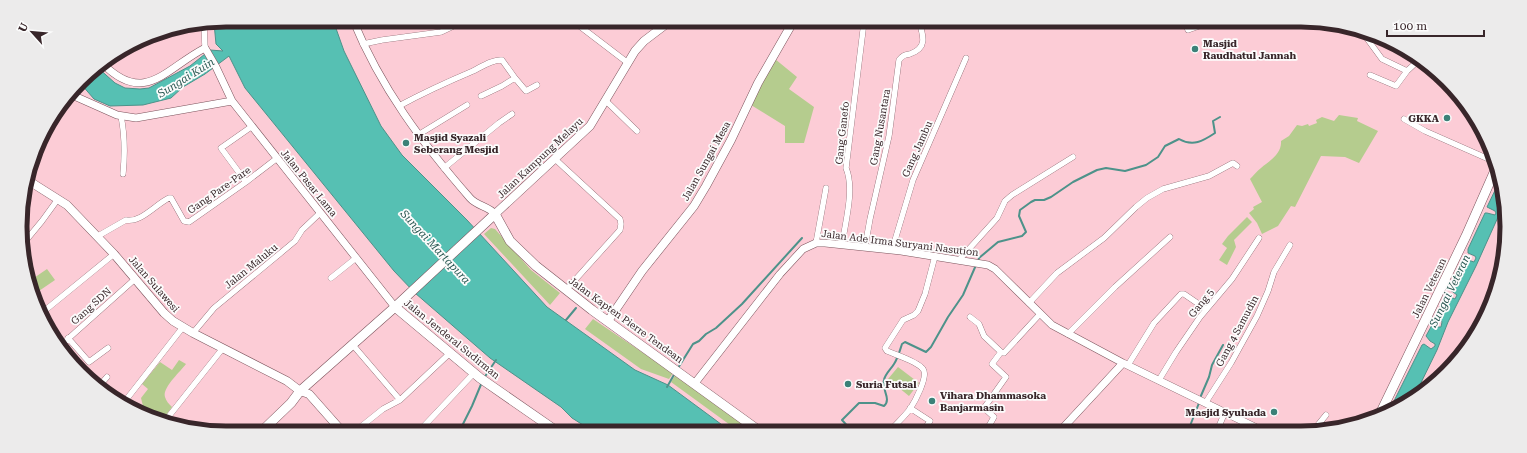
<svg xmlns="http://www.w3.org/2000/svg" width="1527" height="453" font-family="'Roboto Serif',serif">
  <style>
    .green { fill: #b5cc8e }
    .water { fill: #56c0b3; stroke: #4d928a }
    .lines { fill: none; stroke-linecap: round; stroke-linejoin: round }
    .stream { stroke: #4d928a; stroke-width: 2 }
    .minor-casing { stroke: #7c535c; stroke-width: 6 }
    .tertiary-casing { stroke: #7c535c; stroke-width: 8 }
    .secondary-casing { stroke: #7c535c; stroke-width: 9 }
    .primary-casing { stroke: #7c535c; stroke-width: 10 }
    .minor { stroke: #fff; stroke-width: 5.5 }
    .tertiary { stroke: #fff; stroke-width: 7 }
    .secondary { stroke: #fff; stroke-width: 8 }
    .primary { stroke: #fff; stroke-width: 9 }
    .poi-dot { fill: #3b8178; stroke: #fcfcfc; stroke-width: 1.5 }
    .labels { text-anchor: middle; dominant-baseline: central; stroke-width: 3.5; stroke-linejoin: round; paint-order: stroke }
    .poi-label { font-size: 10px; font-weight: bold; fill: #38262a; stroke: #fcfcfc; text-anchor: start }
    .street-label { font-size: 10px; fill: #38262a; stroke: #fcfcfc }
    .water-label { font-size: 11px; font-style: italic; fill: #2b5953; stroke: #fcfcfc }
    .rim { fill: none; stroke: #38262a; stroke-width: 5 }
  </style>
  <rect width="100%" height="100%" fill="#fcccd6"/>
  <path class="green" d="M 775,59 L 797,77 L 789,89 L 814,107 L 804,143 L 785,143 L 785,126 L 751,105 Z
    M 1339,115 L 1358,118 L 1357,121 L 1378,131 L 1359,163 L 1345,157 L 1321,156 L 1295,207 L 1291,206 L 1278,226 L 1262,234 L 1257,223 L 1249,213 L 1254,209 L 1253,207 L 1262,202 L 1250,179 C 1253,176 1257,171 1261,168 C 1269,161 1282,154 1281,141 L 1289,136 L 1297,125 L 1302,126 L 1308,124 L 1309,126 L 1317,123 L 1316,120 L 1322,117 L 1334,121 Z
    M 1247,217 L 1252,222 L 1234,240 L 1236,247 L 1227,265 L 1219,260 L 1227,248 L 1222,244 L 1228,236 Z
    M 491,228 L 495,229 L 531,270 L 560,293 L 550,305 L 484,234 Z
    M 47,269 L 55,280 L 36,293 L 28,282 Z
    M 593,319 L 673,373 L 669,379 L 641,369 L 585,329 Z
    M 179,360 L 186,364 C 180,372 162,388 165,397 C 166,401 169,404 172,407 L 163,419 L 152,410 L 147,414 L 141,412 L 144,410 L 141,398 L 148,389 L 142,384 L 160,362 L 172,370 Z
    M 898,367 L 919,383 L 909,396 L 888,379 Z
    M 676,374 L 751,430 L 737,430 L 671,382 Z"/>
  <path class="water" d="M 227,20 L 333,20 L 344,51 L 381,126 L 402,155 L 467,220 L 547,307 L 635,370 L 668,385 L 729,430 L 591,430 L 572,418 L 561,407 L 490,358 L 415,293 L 394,271 L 245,88 L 229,56 L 205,74 L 183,87 L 171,98 L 143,105 L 110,106 L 94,99 L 81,84 L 90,71 L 97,67 L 115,83 L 125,88 L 140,89 L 149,88 L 190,66 L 210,50 L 223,51 L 216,44 L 214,23 Z
    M 1500,180 L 1503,186 L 1503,206 L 1476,266 L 1448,322 L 1437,350 L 1414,397 L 1390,412 L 1389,411 L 1422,345 L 1424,344 L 1431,349 L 1435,346 L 1435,344 L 1430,341 L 1426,336 L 1432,325 L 1439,327 L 1441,327 L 1442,322 L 1441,320 L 1434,318 L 1445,297 L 1446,295 L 1455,299 L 1457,295 L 1449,289 L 1463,260 L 1465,259 L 1474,262 L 1476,258 L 1475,256 L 1468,253 L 1468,249 L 1485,213 L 1487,213 L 1495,215 L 1496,213 L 1495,211 L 1487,207 Z"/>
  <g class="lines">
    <path class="stream" d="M 978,261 L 979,258 L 998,242 L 1022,236 L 1026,232 L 1019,216 L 1020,210 L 1031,202 L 1035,200 L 1044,200 L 1051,197 L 1073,182 L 1097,170 L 1106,168 L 1125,171 L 1146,165 L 1158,157 L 1165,146 L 1179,139 C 1193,147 1203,141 1215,133 L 1213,121 L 1220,117
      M 566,320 L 576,308
      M 678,368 L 693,344 L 699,341 L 706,334 L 716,328 L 742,304 L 802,238
      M 484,378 L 496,360
      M 667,387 L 675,373
      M 1200,398 L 1209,377 L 1212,365 L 1223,345
      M 460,430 L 472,406 L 482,382
      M 851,430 L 842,420 L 859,403 L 875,403 L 884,406 C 892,399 881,389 884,380 C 885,374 891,369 894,364 C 898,358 900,350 902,344 L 905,342 L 926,352 L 931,347 L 948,317 L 963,295 L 976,265
      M 1188,431 L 1199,403"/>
    <defs>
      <path id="minor" d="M 573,21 L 628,63
        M 1185,23 L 1188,30 L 1208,23
        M 204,24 L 205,48
        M 541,26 L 552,21
        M 1363,33 L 1382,59 L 1407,71
        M 363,44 L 382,40 L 441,32 L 464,21
        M 1370,75 L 1396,86 L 1407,71 L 1420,59
        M 515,78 L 526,91 L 537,85
        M 606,101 L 637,131
        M 399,106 C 423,93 447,82 473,71 C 481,67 493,59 502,60 L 515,78 L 502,86 L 481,96
        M 121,116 C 125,136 125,154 123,174
        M 1404,119 L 1425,131 L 1493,161
        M 418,135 L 467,105
        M 555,159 L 620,219 L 621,224 L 620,230 L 566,290
        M 444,168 L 499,123 L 512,114
        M 246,182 L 221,148 L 251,127
        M 98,236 L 126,220 C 141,223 156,204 169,198 L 171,198 L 184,221 L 189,222 L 246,182 L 276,159
        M 816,243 L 826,188
        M 23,244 L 42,221 L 58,199
        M 842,245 C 845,223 855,189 846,168 L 864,22
        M 865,247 L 870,219 L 889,136 L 899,60 C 903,55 905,55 910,54 C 927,48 924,37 919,22
        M 892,250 L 913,180 L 966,58
        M 959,260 L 997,218 L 1005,201 L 1012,195 L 1073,157
        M 331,278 L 356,258
        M 1029,303 L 1057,273 L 1104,238 L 1136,207 L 1147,198 L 1163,189 L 1209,176 L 1233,163 L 1237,166
        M 43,312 L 114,254
        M 970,317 L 979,324 L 984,336 L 1001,352 L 1004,353 L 1040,314
        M 193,333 L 214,308 L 283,251 L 295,241 L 302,230 L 320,213
        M 1068,334 L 1115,287 L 1170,237
        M 68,338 L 89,362 L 108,348
        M 352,344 L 400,400
        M 60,346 L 135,279
        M 1128,365 L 1154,323 L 1181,294 L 1184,294 L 1206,309
        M 1159,380 L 1176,352 L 1200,317 L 1232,279 L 1259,238
        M 100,385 L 107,377
        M 1206,402 L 1231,363 L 1257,316 L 1268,291 L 1274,272 L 1290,245
        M 122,405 L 183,327
        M 910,408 L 930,421 L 924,430
        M 165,421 L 223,348
        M 423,427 L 474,373
        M 358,429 L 383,409 L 400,400 L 450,353
        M 891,430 C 897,423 904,417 910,409 C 914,403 929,376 923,369 C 917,361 896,355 887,351 L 885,348 L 903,320 L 914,315 L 918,311 L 925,294 L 935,256
        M 986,431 L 994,417 L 984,408 L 1006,377 L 992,364 L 1001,352
        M 1217,431 L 1225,412
        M 1313,431 L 1326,415"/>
      <path id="tertiary" d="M 353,20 C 381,88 422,143 470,198 C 477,206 488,206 495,214
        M 103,64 C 145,106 166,68 205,48 L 216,67 L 232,101 L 395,307
        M 72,95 L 117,115 L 136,118 L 232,101
        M 695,383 L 780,274 L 803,249 L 816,243 L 825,243 L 901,251 L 988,265 L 995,269 L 1052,325 L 1123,363 L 1263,431
        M 1060,431 L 1123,363"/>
      <path id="secondary" d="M 29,181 L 67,205 L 114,254 L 164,313 L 173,321 L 193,333 L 287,381 L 300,391 L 309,394 L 340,429
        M 495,214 L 590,126 L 635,51 L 644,41 L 669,22
        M 608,321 L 642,271 L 694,206 L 706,186 L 731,140 L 758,83 L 793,22"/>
      <path id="primary" d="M 395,307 L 480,378 L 555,430
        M 1379,416 L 1466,236 L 1496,168
        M 264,429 L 291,403 L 300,391 L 395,307 L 495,214 L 510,241 L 536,266 L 592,310 L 758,430"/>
    </defs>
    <use href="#minor" class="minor-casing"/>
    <use href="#tertiary" class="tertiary-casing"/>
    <use href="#secondary" class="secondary-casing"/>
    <use href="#primary" class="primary-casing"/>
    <use href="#minor" class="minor"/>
    <use href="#tertiary" class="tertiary"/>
    <use href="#secondary" class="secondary"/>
    <use href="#primary" class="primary"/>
  </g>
  <g class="poi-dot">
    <circle cx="1195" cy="49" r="4"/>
    <circle cx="1447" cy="118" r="4"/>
    <circle cx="406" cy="143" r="4"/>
    <circle cx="848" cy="384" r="4"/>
    <circle cx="932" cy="401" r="4"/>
    <circle cx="1274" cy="412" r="4"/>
  </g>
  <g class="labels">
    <g class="poi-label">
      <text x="1203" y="43">Masjid<tspan x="1203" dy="12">Raudhatul Jannah</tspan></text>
      <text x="1439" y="118" text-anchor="end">GKKA</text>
      <text x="414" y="137">Masjid Syazali<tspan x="414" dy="12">Seberang Mesjid</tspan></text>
      <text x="856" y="384">Suria Futsal</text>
      <text x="940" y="395">Vihara Dhammasoka<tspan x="940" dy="12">Banjarmasin</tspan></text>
      <text x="1266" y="412" text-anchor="end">Masjid Syuhada</text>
    </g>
    <g class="street-label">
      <text transform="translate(880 127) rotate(-80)">Gang Nusantara</text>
      <text transform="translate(842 133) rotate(-84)">Gang Ganefo</text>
      <text transform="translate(917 149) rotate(-66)">Gang Jambu</text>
      <text transform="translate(540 158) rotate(-43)">Jalan Kampung Melayu</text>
      <text transform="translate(706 161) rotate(-61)">Jalan Sungai Mesa</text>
      <text transform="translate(309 183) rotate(51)">Jalan Pasar Lama</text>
      <text transform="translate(219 190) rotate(-35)">Gang Pare-Pare</text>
      <text transform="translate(900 243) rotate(7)">Jalan Ade Irma Suryani Nasution</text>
      <text transform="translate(251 266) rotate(-39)">Jalan Maluku</text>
      <text transform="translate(154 284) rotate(49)">Jalan Sulawesi</text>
      <text transform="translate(1429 288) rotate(-64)">Jalan Veteran</text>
      <text transform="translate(1201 303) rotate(-51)">Gang 5</text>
      <text transform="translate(91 306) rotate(-42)">Gang SDN</text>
      <text transform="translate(626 320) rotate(36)">Jalan Kapten Pierre Tendean</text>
      <text transform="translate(1237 331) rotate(-62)">Gang 4 Samudin</text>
      <text transform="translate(452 339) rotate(39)">Jalan Jenderal Sudirman</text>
    </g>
    <g class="water-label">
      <text transform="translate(186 78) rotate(-32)">Sungai Kuin</text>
      <text transform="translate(435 247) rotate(47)">Sungai Martapura</text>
      <text transform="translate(1450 291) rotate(-64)">Sungai Veteran</text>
    </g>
  </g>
  <path d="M0 0H1527V453H0ZM226 27H1301A199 199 0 0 1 1500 226V227A199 199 0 0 1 1301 426H226A199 199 0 0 1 27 227V226A199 199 0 0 1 226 27Z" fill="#ecebeb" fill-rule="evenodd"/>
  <path class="rim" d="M226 27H1301A199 199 0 0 1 1500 226V227A199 199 0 0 1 1301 426H226A199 199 0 0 1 27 227V226A199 199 0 0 1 226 27Z"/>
  <g transform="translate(32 32) rotate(297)" stroke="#fcfcfc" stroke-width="3" paint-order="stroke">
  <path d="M0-3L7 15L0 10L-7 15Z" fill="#38262a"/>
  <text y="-6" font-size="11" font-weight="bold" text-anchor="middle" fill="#38262a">U</text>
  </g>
  <path d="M1387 30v6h97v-6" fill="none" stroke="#38262a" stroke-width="2"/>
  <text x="1393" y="30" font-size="12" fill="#38262a" stroke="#fcfcfc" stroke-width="3" paint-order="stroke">100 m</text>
</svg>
